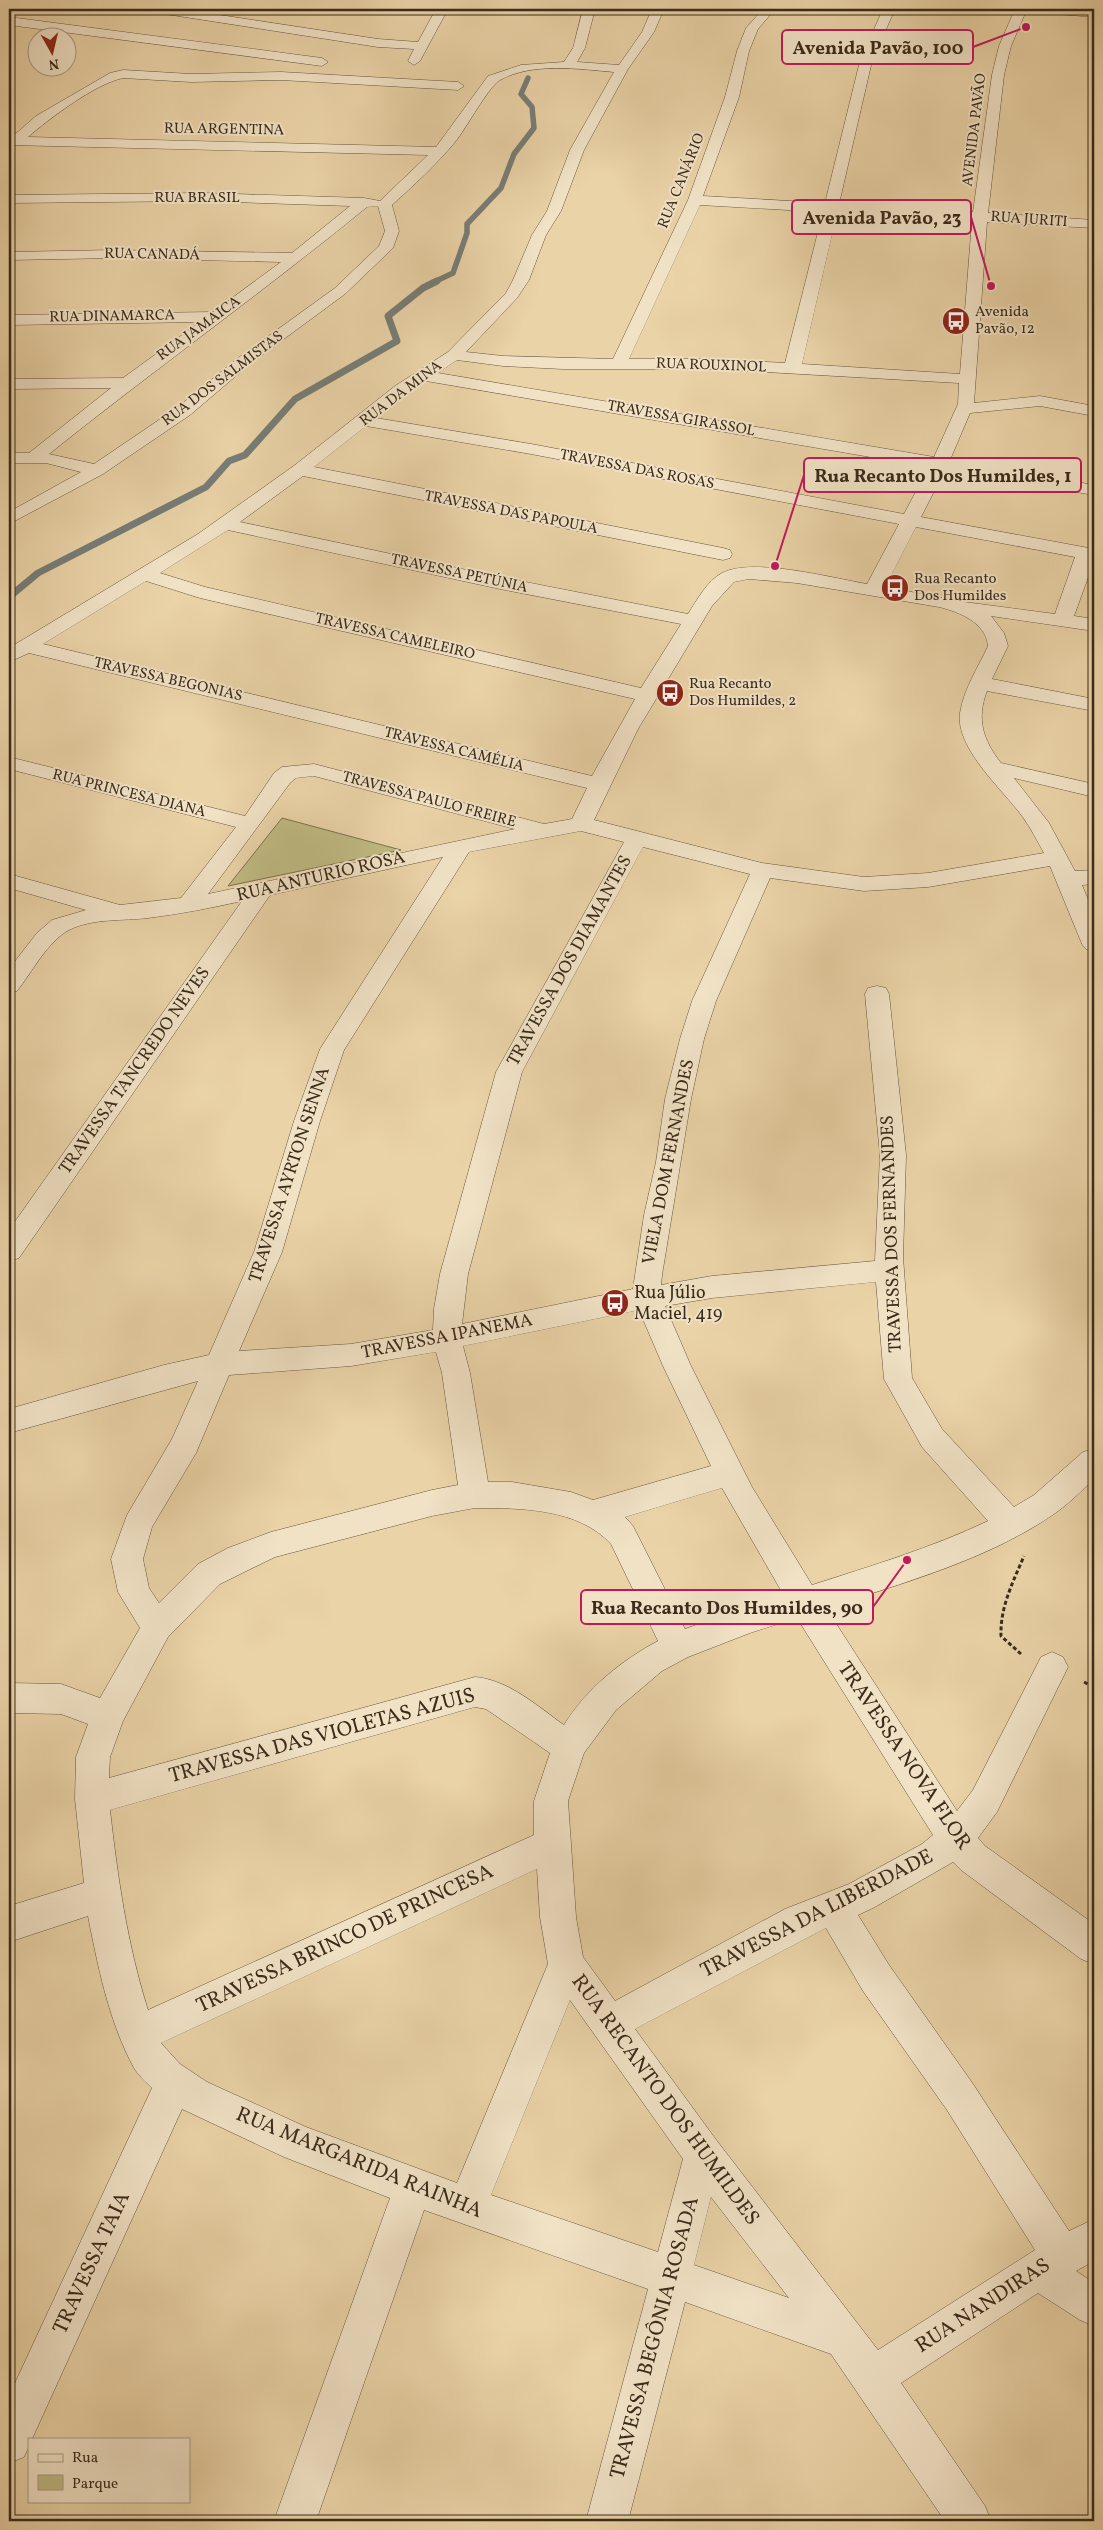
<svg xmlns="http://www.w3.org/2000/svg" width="1103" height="2530" font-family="Vollkorn,serif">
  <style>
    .green { fill: #bfba82; stroke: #7c724e }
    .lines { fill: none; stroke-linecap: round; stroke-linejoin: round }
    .stream-far1 { stroke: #777d77; stroke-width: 5.5 }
    .stream { stroke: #777d77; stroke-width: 7 }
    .minor-casing { stroke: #66553e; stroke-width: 1 }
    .path { stroke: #3a2b1b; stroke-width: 3; stroke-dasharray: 4 2.5; stroke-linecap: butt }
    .minor { fill: #f1e2c6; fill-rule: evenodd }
    .labels { text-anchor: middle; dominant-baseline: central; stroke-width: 4; stroke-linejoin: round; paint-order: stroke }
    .far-street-label { font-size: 15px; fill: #3a2b1b; stroke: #f1e2c6 }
    .far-poi-label { font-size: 15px; fill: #3a2b1b; stroke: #f1e2c6; text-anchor: start }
    .street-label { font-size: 18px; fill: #3a2b1b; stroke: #f1e2c6 }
    .poi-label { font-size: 18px; fill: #3a2b1b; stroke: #f1e2c6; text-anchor: start }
    .near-street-label { font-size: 21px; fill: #3a2b1b; stroke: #f1e2c6 }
    .leader { fill: none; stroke: #c2185b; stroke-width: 2 }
    .callout-dot { fill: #c2185b; stroke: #f1e2c6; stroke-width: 2 }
    .callout { fill: #f1e2c6; stroke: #c2185b; stroke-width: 2 }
    .callout-label { font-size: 19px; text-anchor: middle; font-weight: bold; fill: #3a2b1b }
  </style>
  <rect width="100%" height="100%" fill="#ead3a7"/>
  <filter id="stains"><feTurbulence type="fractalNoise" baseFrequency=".004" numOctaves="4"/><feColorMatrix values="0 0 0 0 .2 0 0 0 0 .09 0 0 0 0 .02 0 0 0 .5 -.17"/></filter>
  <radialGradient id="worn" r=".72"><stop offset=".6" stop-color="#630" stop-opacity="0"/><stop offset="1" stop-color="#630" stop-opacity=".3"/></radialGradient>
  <path class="green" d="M 282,818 L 401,850 L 228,886 Z"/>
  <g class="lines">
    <path class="stream-far1" d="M 434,282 L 453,273 L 467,233 L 467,224 L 501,188 L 514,154 L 534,128 L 532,107 L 521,94 L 528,78"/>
    <path class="stream" d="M 9,597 L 38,573 L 206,487 L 229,461 L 245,455 L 295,399 L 397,341 L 388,316 L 423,288 L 437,281"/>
    <defs>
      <path id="minor" d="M 153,9 L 180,9 L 378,39 L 418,42 L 436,9 L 448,9 L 420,61 L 414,65 L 408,61 L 414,49 L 378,47 L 159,13 Z
        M 322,9 L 347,9 L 348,10 C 342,16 328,15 322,9 Z
        M 583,9 L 595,9 L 585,48 L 577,62 L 619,65 L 642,32 L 652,9 L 664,9 L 654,32 L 628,69 L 584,150 L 561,211 L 546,235 L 529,280 L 517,298 L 466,352 L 503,356 L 613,359 L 688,200 L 725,97 L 737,51 L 746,28 L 763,9 L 775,9 L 758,29 L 749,51 L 739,97 L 703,196 L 825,203 L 860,61 L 883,9 L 895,9 L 872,61 L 839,204 L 973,212 L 992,75 L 999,46 L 1015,9 L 1027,9 L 1011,46 L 1004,75 L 988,213 L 1094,220 L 1094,228 L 987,222 L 974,403 L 1040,396 L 1094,406 L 1094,416 L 1040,406 L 970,413 L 950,460 L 1094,485 L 1094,495 L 945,470 L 921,517 L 1094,549 L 1094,561 L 1074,616 L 1094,619 L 1094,631 L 991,616 L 1004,633 L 1008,646 L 992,679 L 1094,699 L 1094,711 L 987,691 C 976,719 983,740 1001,763 L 1094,784 L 1094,797 L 1014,778 L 1049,823 L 1075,871 L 1094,870 L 1094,884 L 1082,885 L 1094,914 L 1094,952 L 1086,949 L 1082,944 L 1050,866 L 928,887 L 864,891 L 770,878 L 716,1001 L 704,1039 L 691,1099 L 662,1275 L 661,1285 L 712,1276 L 875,1261 L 880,1155 L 865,994 L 868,988 L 877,986 L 886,988 L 889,994 L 906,1155 L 903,1257 L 912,1378 L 942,1429 L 1014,1507 L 1034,1495 L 1083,1452 L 1094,1449 L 1094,1479 C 1081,1491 1069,1504 1054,1514 C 987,1560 903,1583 826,1608 L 957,1811 L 973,1790 L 1041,1657 L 1052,1652 L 1063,1657 L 1068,1667 L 997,1812 L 978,1838 L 985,1846 L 1094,1924 L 1094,1964 L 1081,1959 L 961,1870 L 953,1862 L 873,1908 L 858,1915 L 889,1965 L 973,2084 L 1069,2231 L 1094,2219 L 1094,2261 L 1076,2271 L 1094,2283 L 1094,2326 L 1080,2320 L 1038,2293 L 901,2383 L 985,2506 L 991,2521 L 945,2521 L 831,2354 L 685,2302 L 628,2521 L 586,2521 L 648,2289 L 424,2210 L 316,2521 L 274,2521 L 390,2198 L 284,2157 L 182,2109 L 32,2439 L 29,2439 L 29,2446 L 24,2457 L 9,2463 L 9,2396 L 152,2088 C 146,2082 138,2075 134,2068 C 109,2022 98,1967 88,1916 L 9,1942 L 9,1906 L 84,1883 L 75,1799 L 76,1757 L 88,1724 L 61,1714 L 9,1713 L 9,1683 L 61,1684 L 100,1698 L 140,1628 L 118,1592 L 111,1559 L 127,1515 L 172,1439 L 198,1381 L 9,1433 L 9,1409 L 164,1365 L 209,1355 L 254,1252 L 294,1121 L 320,1049 L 443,857 L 270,895 L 19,1258 L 9,1261 L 9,1230 L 242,901 C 211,908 180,914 148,918 C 123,921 93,918 69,930 C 48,941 32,972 17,991 L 9,993 L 9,969 L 37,933 L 52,920 L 86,910 L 9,888 L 9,874 L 120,905 L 181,898 L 236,827 L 9,769 L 9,757 L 245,816 L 274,773 L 282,767 L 314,764 L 544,824 L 572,819 L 587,788 L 29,653 L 9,662 L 9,648 L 198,534 L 295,465 L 395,386 L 448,352 L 506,293 L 513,280 L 532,235 L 547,211 L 570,150 L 614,72 C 578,69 533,62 500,80 C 488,87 466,129 455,142 C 436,165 414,185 392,205 L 399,231 L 393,248 L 345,294 L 250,364 L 190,415 L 103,474 L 9,524 L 9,512 L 81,472 L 46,463 L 9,463 L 9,453 L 29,453 L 111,388 L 9,389 L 9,379 L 123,378 L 200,322 L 9,325 L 9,315 L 213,312 L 281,262 L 115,258 L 9,260 L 9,252 L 115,250 L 292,253 L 350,206 L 202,201 L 9,203 L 9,195 L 202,193 L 364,198 L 380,201 L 428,155 L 9,145 L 9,137 L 12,137 L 36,116 L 110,73 L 123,70 L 191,74 L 281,72 L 458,82 L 464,86 L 458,90 L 281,80 L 191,82 L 123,78 C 95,84 50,118 28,137 L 436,147 L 488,76 L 521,65 L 564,62 L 573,48 ZM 700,205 L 823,212 L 785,363 L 712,359 L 629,359 ZM 378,206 L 385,231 L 379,246 L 335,288 L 238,358 L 178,407 L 94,464 L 49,454 C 154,370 263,292 367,207 ZM 837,213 L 972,221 L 960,374 L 802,364 ZM 457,360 L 503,366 L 563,369 L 712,369 L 959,383 L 958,404 L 934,457 L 438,373 ZM 426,381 L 929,467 L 904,514 L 531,444 L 376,418 ZM 366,426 L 531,454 L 899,524 L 867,584 C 832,578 753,557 722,573 C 707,581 697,600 688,614 L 500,577 L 240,522 L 303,476 L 723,560 L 730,558 L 732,554 L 730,550 L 723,548 L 314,467 ZM 916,527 L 1075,557 L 1055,614 L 964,602 L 885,587 ZM 228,530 L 500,589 L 681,624 L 641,688 L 205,587 L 160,573 ZM 749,579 L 797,583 L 939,607 C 960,612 986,623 988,646 C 978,668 964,688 960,713 C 955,748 1003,790 1022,816 C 1031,828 1037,841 1044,853 L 928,873 L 864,877 L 762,863 L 594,820 L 638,729 L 712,606 L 734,582 ZM 146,581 L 200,598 L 635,699 L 592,776 L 43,644 ZM 314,776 L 515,829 L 208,894 L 290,783 L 296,778 ZM 581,831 L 624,842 L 496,1072 L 440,1274 L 434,1309 L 433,1330 L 351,1344 L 239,1351 L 282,1252 L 320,1121 L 344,1050 L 469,852 ZM 643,847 L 750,874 L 692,1001 L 680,1039 L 665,1099 L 656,1162 L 644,1215 L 633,1289 L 462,1324 L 468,1274 L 522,1072 ZM 876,1282 L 884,1379 L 922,1447 L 988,1521 C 931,1548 871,1566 812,1585 L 752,1487 L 691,1366 L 665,1306 L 712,1298 ZM 639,1310 L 663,1366 L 711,1466 L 593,1500 L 571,1492 L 512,1482 L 488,1482 L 470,1373 L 463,1346 ZM 436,1352 L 442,1373 L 458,1485 L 432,1490 L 271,1532 L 228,1548 L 198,1564 L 159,1603 L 149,1588 L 143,1559 L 152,1527 L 196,1453 L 229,1375 L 351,1366 ZM 722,1488 L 783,1594 L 685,1629 L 633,1526 L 625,1517 ZM 475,1508 C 521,1508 578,1508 611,1544 L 658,1641 C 622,1660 586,1689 564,1725 C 537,1706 509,1680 475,1677 L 109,1778 L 110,1757 L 123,1721 L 168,1637 L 220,1584 L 275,1557 L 432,1516 ZM 797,1618 L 933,1835 L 922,1844 L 849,1884 L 785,1909 L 615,2001 L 583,1957 L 576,1917 L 568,1801 L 584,1753 L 616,1710 L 662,1671 L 688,1657 L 750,1633 ZM 475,1707 L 486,1709 L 550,1753 L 534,1801 L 534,1835 L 148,2010 C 127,1943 118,1879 110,1810 ZM 537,1869 L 540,1917 L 548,1964 L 457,2183 L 306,2127 L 207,2082 L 180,2064 L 161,2043 ZM 826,1928 L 863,1991 L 947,2110 L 1035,2250 L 878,2350 L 717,2141 L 635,2029 ZM 570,2000 L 683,2159 L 658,2252 L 491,2195 ZM 711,2197 L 789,2298 L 694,2265 Z
        M 1039,9 L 1094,9 L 1094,17 L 1045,13 Z
        M 9,17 L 322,58 L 328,62 L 322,66 L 9,25 Z"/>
    </defs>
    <use href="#minor" class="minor-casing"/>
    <path class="path" d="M 1021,1654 L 1001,1636 C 1000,1607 1013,1582 1024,1556
      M 1084,1682 L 1094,1687"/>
    <use href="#minor" class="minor"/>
  </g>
  <defs>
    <symbol id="bus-disc" viewBox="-11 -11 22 22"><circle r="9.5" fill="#8f2418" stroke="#f1e2c6"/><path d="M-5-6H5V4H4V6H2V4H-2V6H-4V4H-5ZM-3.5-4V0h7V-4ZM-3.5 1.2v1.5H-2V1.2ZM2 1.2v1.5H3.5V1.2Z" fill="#fff"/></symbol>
  </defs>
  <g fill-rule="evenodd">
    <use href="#bus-disc" x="940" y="305" width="32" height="32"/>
    <use href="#bus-disc" x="879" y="572" width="32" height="32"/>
    <use href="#bus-disc" x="654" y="677" width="32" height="32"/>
    <use href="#bus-disc" x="599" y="1287" width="32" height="32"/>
  </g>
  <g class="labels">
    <g class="far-street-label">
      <text transform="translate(224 130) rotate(1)">RUA ARGENTINA</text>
      <text transform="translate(975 130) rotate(-83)">AVENIDA PAVÃO</text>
      <text transform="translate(682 181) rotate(-68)">RUA CANÁRIO</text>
      <text x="197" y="198">RUA BRASIL</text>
      <text transform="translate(1029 220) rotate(4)">RUA JURITI</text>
      <text transform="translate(152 255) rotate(1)">RUA CANADÁ</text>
      <text transform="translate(112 317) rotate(-1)">RUA DINAMARCA</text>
      <text transform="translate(199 329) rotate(-36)">RUA JAMAICA</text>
      <text transform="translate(711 366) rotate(2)">RUA ROUXINOL</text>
      <text transform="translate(223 379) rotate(-37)">RUA DOS SALMISTAS</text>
      <text transform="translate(401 394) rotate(-37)">RUA DA MINA</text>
      <text transform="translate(681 419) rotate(10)">TRAVESSA GIRASSOL</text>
      <text transform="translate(637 470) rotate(11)">TRAVESSA DAS ROSAS</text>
      <text transform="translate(511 513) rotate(11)">TRAVESSA DAS PAPOULA</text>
      <text transform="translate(459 574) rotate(12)">TRAVESSA PETÚNIA</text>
      <text transform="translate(395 637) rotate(13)">TRAVESSA CAMELEIRO</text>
      <text transform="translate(168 680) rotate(13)">TRAVESSA BEGONIAS</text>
      <text transform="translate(454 750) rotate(14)">TRAVESSA CAMÉLIA</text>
      <text transform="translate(129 794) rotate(14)">RUA PRINCESA DIANA</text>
      <text transform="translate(429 800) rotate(15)">TRAVESSA PAULO FREIRE</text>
    </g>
    <g class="far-poi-label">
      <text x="975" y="312">Avenida<tspan x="975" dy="17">Pavão, 12</tspan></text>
      <text x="914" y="579">Rua Recanto<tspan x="914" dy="17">Dos Humildes</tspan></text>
      <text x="689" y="684">Rua Recanto<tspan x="689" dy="17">Dos Humildes, 2</tspan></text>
    </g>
    <g class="street-label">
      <text transform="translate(321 877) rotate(-13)">RUA ANTURIO ROSA</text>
      <text transform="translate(570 961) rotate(-61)">TRAVESSA DOS DIAMANTES</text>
      <text transform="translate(135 1071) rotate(-55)">TRAVESSA TANCREDO NEVES</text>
      <text transform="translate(669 1162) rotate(-79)">VIELA DOM FERNANDES</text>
      <text transform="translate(290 1175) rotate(-72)">TRAVESSA AYRTON SENNA</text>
      <text transform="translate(892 1234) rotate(-92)">TRAVESSA DOS FERNANDES</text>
      <text transform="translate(447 1337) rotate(-11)">TRAVESSA IPANEMA</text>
    </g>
    <g class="poi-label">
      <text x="634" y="1293">Rua Júlio<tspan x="634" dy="21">Maciel, 419</tspan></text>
    </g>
    <g class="near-street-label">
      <text transform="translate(322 1736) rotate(-15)">TRAVESSA DAS VIOLETAS AZUIS</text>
      <text transform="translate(904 1756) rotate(56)">TRAVESSA NOVA FLOR</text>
      <text transform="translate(817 1914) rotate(-27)">TRAVESSA DA LIBERDADE</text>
      <text transform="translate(345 1939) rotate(-25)">TRAVESSA BRINCO DE PRINCESA</text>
      <text transform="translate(665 2100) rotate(54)">RUA RECANTO DOS HUMILDES</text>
      <text transform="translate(359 2163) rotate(22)">RUA MARGARIDA RAINHA</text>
      <text transform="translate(92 2263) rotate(-65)">TRAVESSA TAIA</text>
      <text transform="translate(983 2306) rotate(-33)">RUA NANDIRAS</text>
      <text transform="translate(655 2338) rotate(-75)">TRAVESSA BEGÔNIA ROSADA</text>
    </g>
  </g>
  <path class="leader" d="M1026 27L973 47M991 286L971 217M775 566L804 475M907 1560L873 1607"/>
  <g class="callout-dot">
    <circle cx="1026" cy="27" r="5"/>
    <circle cx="991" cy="286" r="5"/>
    <circle cx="775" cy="566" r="5"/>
    <circle cx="907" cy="1560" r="5"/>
  </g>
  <g class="callout">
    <rect x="782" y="30" width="191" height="34" rx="5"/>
    <rect x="792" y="200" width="179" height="34" rx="5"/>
    <rect x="804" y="458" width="277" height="34" rx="5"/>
    <rect x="581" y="1590" width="292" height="34" rx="5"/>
  </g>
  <g class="callout-label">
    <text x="878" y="54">Avenida Pavão, 100</text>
    <text x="882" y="224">Avenida Pavão, 23</text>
    <text x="943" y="482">Rua Recanto Dos Humildes, 1</text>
    <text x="727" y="1614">Rua Recanto Dos Humildes, 90</text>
  </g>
  <rect width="1103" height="2530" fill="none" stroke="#ead3a7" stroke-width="30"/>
  <rect x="10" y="10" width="1083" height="2510" fill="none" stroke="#3a2b1b" stroke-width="2.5"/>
  <rect x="15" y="15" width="1073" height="2500" fill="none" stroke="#3a2b1b"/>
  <rect x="28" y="2438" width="162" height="65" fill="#f1e2c6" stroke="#a89982"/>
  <rect x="38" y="2454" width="25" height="8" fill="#f1e2c6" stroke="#a89982"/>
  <text x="72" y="2462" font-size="15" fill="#3a2b1b">Rua</text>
  <rect x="38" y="2475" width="25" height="15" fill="#bfba82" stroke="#a89982"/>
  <text x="72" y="2488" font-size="15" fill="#3a2b1b">Parque</text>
  <g transform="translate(52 52) rotate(172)"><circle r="24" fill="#f1e2c6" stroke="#a89982"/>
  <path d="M0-4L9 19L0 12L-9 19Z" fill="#8f2418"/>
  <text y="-8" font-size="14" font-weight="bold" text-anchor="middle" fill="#3a2b1b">N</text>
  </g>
  <rect width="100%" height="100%" filter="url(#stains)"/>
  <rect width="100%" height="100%" fill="url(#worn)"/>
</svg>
